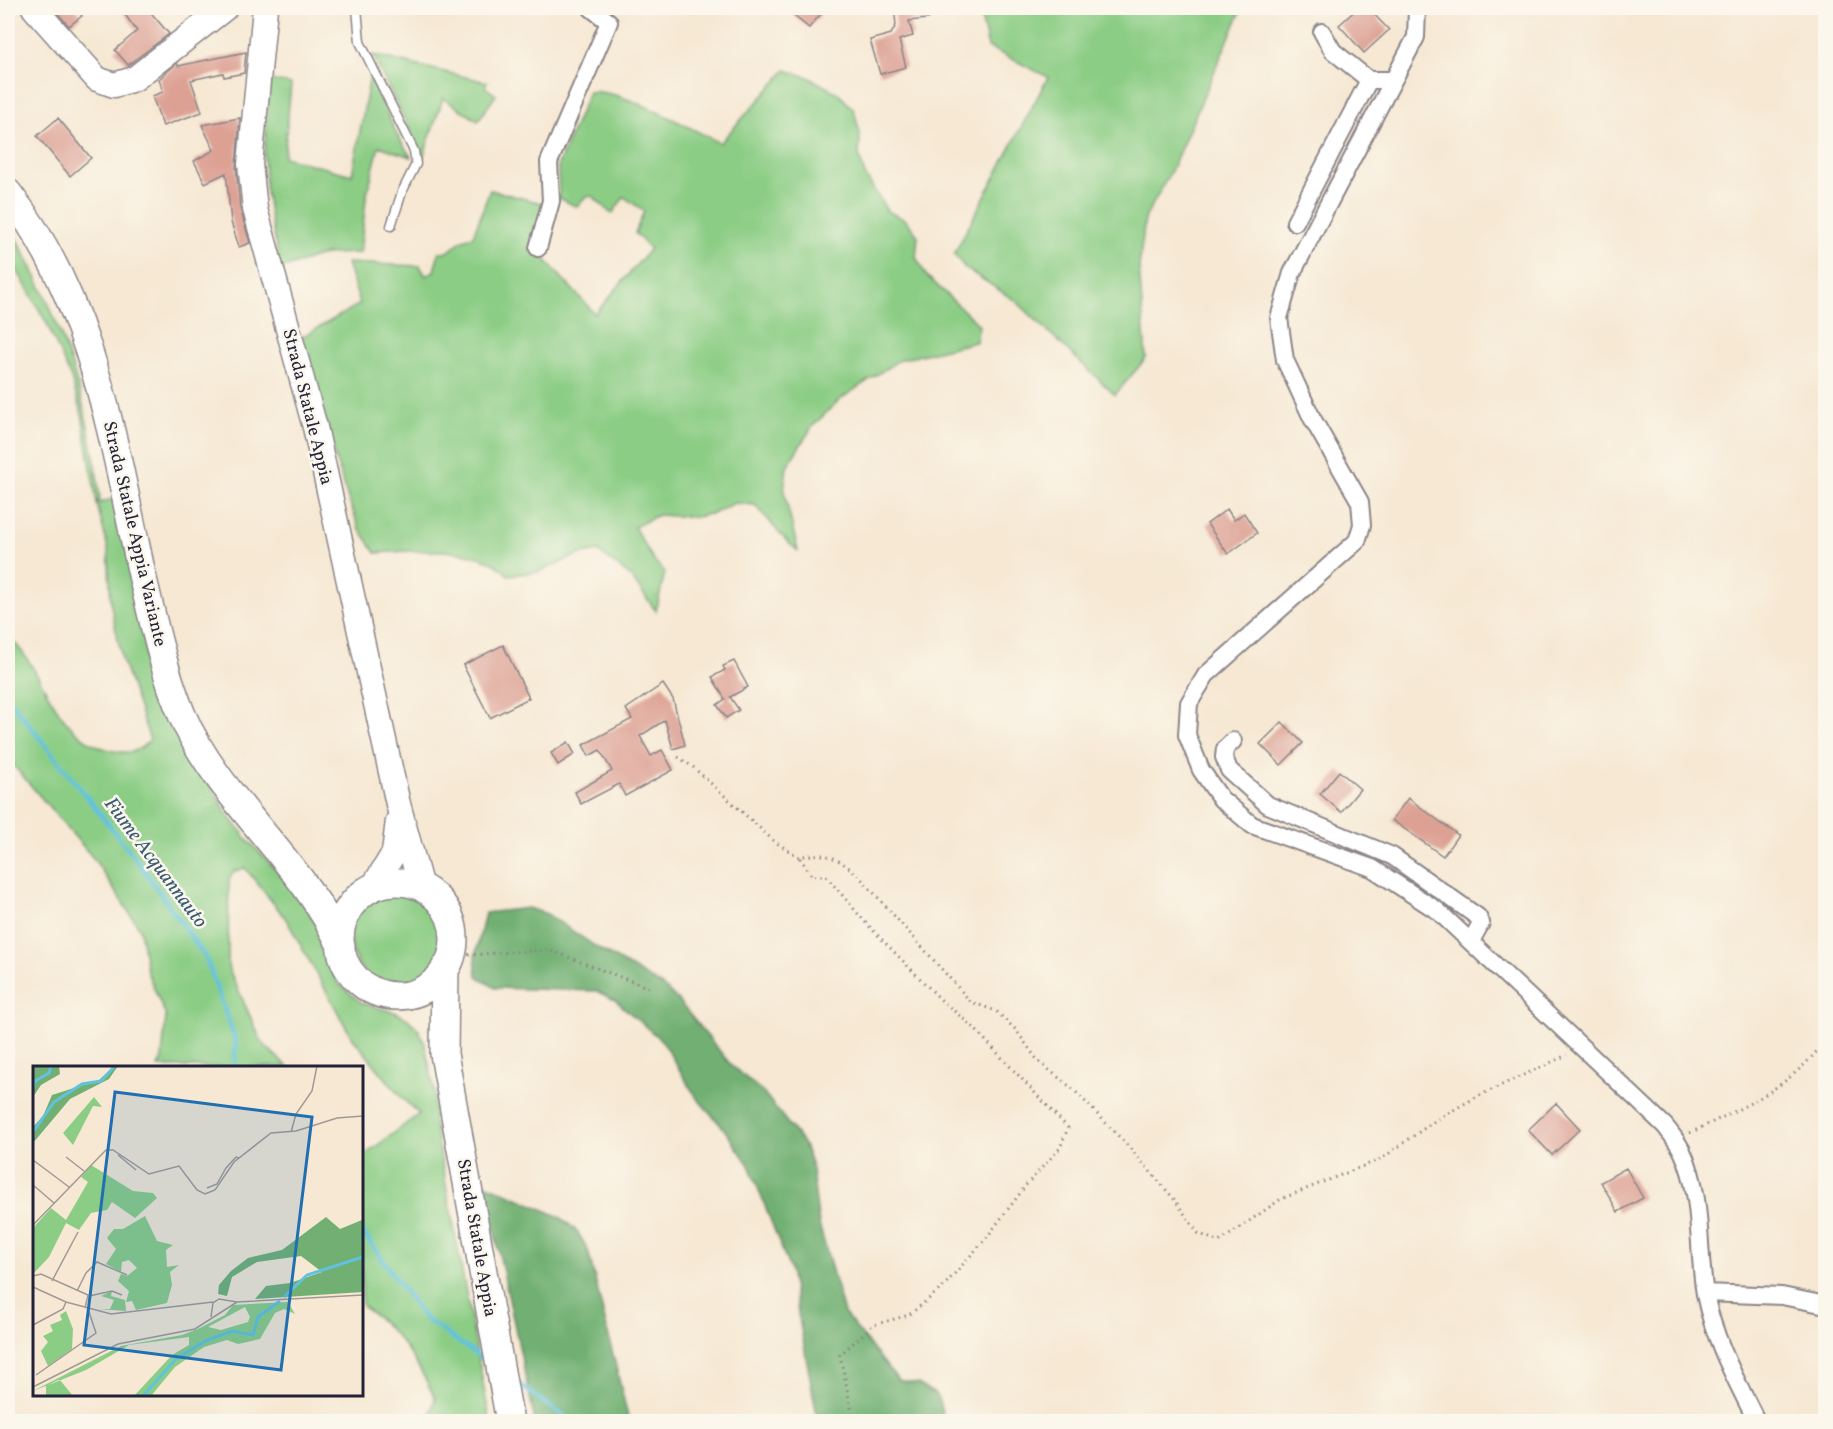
<svg xmlns="http://www.w3.org/2000/svg" width="1833" height="1429" font-family="Vollkorn,serif">
  <style>
    .green { fill: #8ccd85; stroke: #577860; stroke-width: 1.5 }
    .forest { fill: #71b072; stroke: #4a6956; stroke-width: 1.5 }
    .lines { fill: none; stroke-linecap: round; stroke-linejoin: round }
    .stream { stroke: #60c2de; stroke-width: 4.5 }
    .building { fill: #dda194 }
    .lane-casing { stroke: #8c8587; stroke-width: 11 }
    .street-casing { stroke: #8c8587; stroke-width: 20 }
    .secondary-casing { stroke: #8c8587; stroke-width: 27 }
    .primary-casing { stroke: #8c8587; stroke-width: 30 }
    .path { stroke: #8c8587; stroke-width: 3; stroke-dasharray: 1.5 4.5; stroke-linecap: butt }
    .lane { stroke: #fff; stroke-width: 8 }
    .street { stroke: #fff; stroke-width: 16 }
    .secondary { stroke: #fff; stroke-width: 24 }
    .primary { stroke: #fff; stroke-width: 27 }
    .labels { text-anchor: middle; dominant-baseline: central; stroke-width: 5; stroke-linejoin: round; paint-order: stroke }
    .street-label { font-size: 18px; fill: #22223b; stroke: #fbf7ec }
    .water-label { font-size: 20px; font-style: italic; fill: #385a74; stroke: #fbf7ec }
    .inset-river { fill: none; stroke: #60c2de; stroke-width: 3 }
    .inset-road { fill: none; stroke: #a19996; stroke-width: 1.5 }
    .view { fill: #1f6fb2; fill-opacity: 0.15; stroke: #1f6fb2; stroke-width: 3 }
    .inset-edge { fill: none; stroke: #22223b; stroke-width: 3 }
  </style>
  <rect width="100%" height="100%" fill="#fbf7ec"/>
  <filter id="ink" filterUnits="userSpaceOnUse"><feTurbulence type="fractalNoise" baseFrequency=".0167" numOctaves="2"/><feDisplacementMap in="SourceGraphic" scale="12" xChannelSelector="R" yChannelSelector="G"/><feConvolveMatrix kernelMatrix="1 2 1 2 8 2 1 2 1" color-interpolation-filters="sRGB"/></filter>
  <filter id="wash" filterUnits="userSpaceOnUse"><feTurbulence type="fractalNoise" baseFrequency=".008" numOctaves="4" result="noise"/><feDisplacementMap in="SourceGraphic" scale="24" xChannelSelector="R" yChannelSelector="G"/><feGaussianBlur stdDeviation="1.35" result="paint"/><feColorMatrix in="noise" values="0 0 0 0 0 0 0 0 0 0 0 0 0 0 0 0 0 1.4 0 .05"/><feComposite in="paint" operator="in"/></filter>
  <g filter="url(#wash)">
    <rect width="100%" height="100%" fill="#f6e8d3"/>
    <path class="green" d="M 979,8 L 1242,8 L 1171,171 L 1145,218 L 1139,267 L 1146,358 L 1115,395 L 1016,301 L 965,268 L 954,254 L 1048,77 L 988,47 Z
      M 373,55 L 487,82 L 485,87 L 496,95 L 478,121 L 443,98 L 422,160 C 410,123 388,91 373,55 Z
      M 786,70 L 808,77 L 838,93 L 854,110 L 860,134 L 859,156 L 865,175 L 887,211 L 906,220 L 918,236 L 916,257 L 926,275 L 979,325 L 976,342 L 899,360 L 839,400 L 812,427 L 787,466 L 784,491 L 798,551 C 781,538 770,521 755,505 L 734,503 L 715,513 L 695,517 L 658,515 L 634,527 L 654,561 L 665,572 L 656,611 L 631,577 L 598,551 L 578,555 L 538,572 L 508,575 C 481,543 415,551 376,553 L 359,528 L 345,490 L 300,338 L 360,304 L 347,263 L 420,266 L 426,276 L 434,271 L 439,252 L 448,252 L 461,241 L 473,236 L 490,190 L 546,204 L 531,244 L 595,314 L 650,249 L 635,233 L 644,211 L 624,197 L 612,214 L 592,196 L 585,197 L 577,207 L 559,198 L 558,165 L 589,92 C 617,87 692,129 720,143 Z
      M 370,76 L 397,135 L 411,157 L 379,146 L 366,198 L 360,253 L 326,254 L 280,269 L 266,192 L 264,157 L 270,80 L 291,84 L 284,157 L 352,175 Z
      M 8,224 C 60,313 88,398 100,499 L 97,504 L 112,499 L 175,722 L 228,815 L 247,839 L 296,891 L 321,930 L 330,967 L 339,984 L 362,1003 L 397,1013 L 408,1019 L 418,1029 L 425,1044 L 435,1093 L 434,1121 L 490,1421 L 429,1421 L 435,1398 C 417,1361 397,1329 362,1306 L 362,1157 L 419,1114 L 401,1097 L 351,1036 L 286,919 L 245,868 L 233,872 L 229,881 L 228,967 L 262,1043 L 288,1067 L 158,1067 L 162,1058 L 166,1016 L 147,972 L 140,929 L 94,859 L 8,759 L 8,636 C 48,673 53,739 114,751 C 130,754 138,752 150,740 L 122,659 L 111,606 L 108,548 L 97,504 L 82,414 L 71,378 L 46,322 L 8,254 Z
      M351 939a46 46 0 1 1 92 0a46 46 0 1 1-92 0Z"/>
    <path class="forest" d="M 528,908 L 547,914 L 601,950 L 661,985 L 677,999 L 731,1065 L 764,1093 L 803,1143 L 811,1163 L 819,1224 L 844,1313 L 898,1380 L 918,1384 L 937,1395 L 945,1421 L 818,1421 L 790,1270 L 749,1165 L 724,1129 L 696,1097 L 662,1041 L 615,1000 L 596,991 L 495,988 L 477,976 L 475,956 L 485,913 Z
      M 484,1183 L 560,1217 L 577,1231 L 588,1250 L 629,1421 L 535,1421 Z"/>
    <g class="lines">
      <path class="stream" d="M 8,698 L 136,859 L 206,958 L 236,1042 L 234,1068
        M 362,1231 L 424,1318 L 489,1363
        M 513,1380 L 572,1422"/>
    </g>
    <g id="blocks">
      <path class="building" d="M 53,8 L 75,8 L 82,16 L 69,26 Z
        M 120,8 L 147,8 L 169,34 L 128,65 L 115,50 L 137,31 Z
        M 784,8 L 826,8 L 809,28 Z
        M 894,8 L 954,8 L 927,19 L 909,21 L 913,36 L 899,40 L 906,67 L 880,74 L 870,40 L 891,34 L 896,25 Z
        M 1358,8 L 1368,8 L 1389,30 L 1364,53 L 1339,25 Z
        M 246,52 L 244,73 L 224,77 L 223,73 L 191,80 L 202,112 L 163,126 L 152,96 L 163,92 L 159,79 L 177,63 L 178,66 Z
        M 58,118 L 91,158 L 70,176 L 37,136 Z
        M 240,118 L 236,166 L 240,208 L 250,243 L 239,247 L 231,222 L 226,173 L 205,183 L 194,161 L 214,150 L 202,125 Z
        M 1227,509 L 1234,520 L 1244,513 L 1257,533 L 1228,554 L 1207,524 Z
        M 503,645 L 529,698 L 490,718 L 463,665 Z
        M 734,661 L 748,687 L 730,697 L 739,710 L 726,718 L 717,705 L 725,699 L 712,677 L 725,670 L 723,666 Z
        M 663,684 L 673,699 L 685,745 L 673,749 L 665,720 L 640,736 L 651,756 L 662,750 L 673,770 L 625,796 L 619,784 L 581,804 L 575,792 L 612,771 L 600,750 L 589,756 L 583,745 L 632,719 L 626,709 Z
        M 1282,722 L 1303,743 L 1281,765 L 1260,744 Z
        M 568,742 L 575,754 L 558,765 L 551,753 Z
        M 1339,771 L 1360,789 L 1341,812 L 1320,794 Z
        M 1408,798 L 1458,835 L 1443,856 L 1392,820 Z
        M 1556,1103 L 1580,1129 L 1552,1155 L 1528,1130 Z
        M 1626,1168 L 1643,1198 L 1618,1212 L 1601,1182 Z"/>
    </g>
  </g>
  <g filter="url(#ink)">
    <use href="#blocks" fill-opacity="0" stroke="#8c8587" stroke-width="1.5"/>
    <g class="lines">
      <defs>
        <path id="lane" d="M 357,8 L 360,42 L 414,151 L 416,164 L 402,192 L 391,226"/>
        <path id="street" d="M 1417,8 L 1416,37 L 1292,273 L 1279,318 L 1285,360 L 1312,418 L 1360,502 L 1362,525 L 1357,541 L 1206,675 L 1189,703 L 1187,735 L 1201,770 L 1221,799 L 1252,825 L 1372,868 L 1438,911 L 1665,1126 C 1671,1134 1679,1143 1683,1153 C 1703,1196 1697,1247 1705,1294 C 1714,1340 1736,1380 1757,1422
          M 1322,32 L 1333,51 L 1369,80
          M 1295,222 L 1369,80 L 1392,80
          M 538,248 L 551,201 L 549,162 L 609,22 L 591,8
          M 1233,741 L 1225,749 L 1224,757 L 1229,770 L 1268,805 L 1392,856 L 1478,917 L 1481,923 L 1471,941
          M 1705,1293 L 1782,1296 L 1826,1305"/>
        <path id="secondary" d="M 34,8 L 97,79 L 114,85 L 134,79 L 225,8
          M 265,8 L 250,164 L 255,209 L 315,427 L 398,804 L 420,884 L 426,890
          M 373,887 L 394,853 L 398,821"/>
        <path id="primary" d="M 8,193 C 94,301 114,448 143,579 C 154,624 164,672 182,715 C 220,802 302,860 341,946
          M340 939a57 57 0 1 1 114 0a57 57 0 1 1-114 0Z
          M 445,968 L 444,1054 L 510,1422"/>
      </defs>
      <use href="#lane" class="lane-casing"/>
      <use href="#street" class="street-casing"/>
      <use href="#secondary" class="secondary-casing"/>
      <use href="#primary" class="primary-casing"/>
      <path class="path" d="M 678,757 L 693,767 L 775,842 L 799,857 C 828,851 835,857 857,874 L 971,1002 L 996,1011 L 1016,1030 L 1038,1061 L 1073,1089 L 1130,1148 L 1174,1199 L 1198,1233 L 1219,1242 L 1281,1199 L 1381,1159 L 1436,1120 L 1478,1096 L 1567,1055
        M 800,858 L 812,876 L 826,876 L 865,922 L 940,999 L 973,1027 L 1068,1128 L 1060,1148 L 1027,1184 L 987,1237 L 942,1288 L 909,1315 L 873,1325 L 840,1355 L 854,1422
        M 462,955 L 549,950 L 652,989
        M 1690,1133 C 1743,1107 1789,1089 1826,1040"/>
      <use href="#lane" class="lane"/>
      <use href="#street" class="street"/>
      <use href="#secondary" class="secondary"/>
      <use href="#primary" class="primary"/>
    </g>
  </g>
  <g class="labels">
    <g class="street-label">
      <text transform="translate(307 407) rotate(76)">Strada Statale Appia</text>
      <text transform="translate(134 534) rotate(77)">Strada Statale Appia Variante</text>
      <text transform="translate(476 1238) rotate(80)">Strada Statale Appia</text>
    </g>
    <g class="water-label">
      <text transform="translate(155 863) rotate(53)">Fiume Acquannauto</text>
    </g>
  </g>
  <g transform="translate(33 1066)">
    <rect width="330" height="330" fill="#f6e8d3"/>
    <path d="M 61,31 L 69,41 L 60,40 L 40,79 L 30,67 ZM 58,99 L 100,125 L 120,127 L 124,132 L 102,152 L 79,136 L 74,144 L 58,147 L 46,164 L 33,157 L 16,191 L 0,208 L 0,162 L 18,142 L 33,154 L 55,116 L 48,111 ZM 112,150 L 124,175 L 140,179 L 133,184 L 134,201 L 146,199 L 137,206 L 139,219 L 134,237 L 103,244 L 99,235 L 93,236 L 96,225 L 85,215 L 88,208 L 94,210 L 104,202 L 96,194 L 89,196 L 88,206 L 73,198 L 83,183 L 74,172 L 81,163 L 90,163 ZM 79,225 L 78,230 L 92,234 L 93,245 L 66,243 L 77,243 L 81,234 L 68,230 ZM 255,236 L 262,248 L 251,243 L 242,247 L 227,273 L 205,278 L 194,274 L 171,281 L 142,301 L 118,330 L 101,330 L 139,289 L 156,279 L 156,271 L 96,279 L 53,304 L 0,325 L 88,280 L 149,269 L 167,262 L 192,249 L 200,239 ZM 212,241 L 217,251 L 215,256 L 188,264 L 175,261 ZM 33,245 L 40,263 L 39,283 L 15,300 L 8,285 L 15,276 L 10,270 L 20,265 L 17,259 L 29,254 L 27,249 ZM 25,314 L 27,314 L 40,330 L 13,330 L 13,320 Z" fill="#8ccd85" fill-rule="evenodd"/>
    <path d="M 0,0 L 26,0 L 27,8 L 8,19 L 0,31 ZM 81,0 L 85,0 L 76,13 L 37,33 L 0,77 L 0,61 L 10,50 L 19,29 L 66,14 ZM 293,151 L 307,163 L 329,154 L 330,226 L 222,233 L 233,220 L 257,217 L 289,206 L 268,190 L 224,196 L 199,211 L 194,230 L 185,228 L 186,219 L 198,205 L 215,192 L 249,184 Z" fill="#71b072"/>
    <path class="inset-river" d="M 0,21 L 2,15 L 16,7 L 18,0M 0,66 L 21,36 L 49,18 L 68,15 L 82,0M 251,231 L 274,209 L 330,191M 110,330 L 142,294 L 172,275 L 199,265 L 220,269 L 225,251 L 247,235"/>
    <path class="inset-road" d="M 258,66 L 263,48 L 279,25 L 284,0M 85,89 L 103,104M 33,91 L 51,105M 0,94 L 36,121M 0,119 L 21,137M 174,122 L 184,118 L 193,102 L 203,91 L 206,92M 0,159 L 73,84 L 80,84 L 116,108 L 146,100 L 164,124 L 172,128 L 182,124 L 201,96 L 238,67 L 263,65 L 304,52 L 330,50M 0,210 L 8,208 L 55,229 L 52,242M 19,215 L 45,166M 0,221 L 33,236 L 78,248 L 180,236M 44,225 L 53,207 L 64,196 L 94,209M 56,230 L 79,225 L 89,229M 178,251 L 180,237 L 186,233 L 204,236 L 330,229M 0,259 L 30,243 L 33,236M 3,309 L 63,267 L 55,243M 0,321 L 85,278 L 162,263 L 204,236"/>
    <path class="view" d="M 82,26 L 279,51 L 248,304 L 51,279 Z"/>
    <rect width="330" height="330" class="inset-edge"/>
  </g>
  <rect width="1833" height="1429" fill="none" stroke="#fbf7ec" stroke-width="30"/>
</svg>
